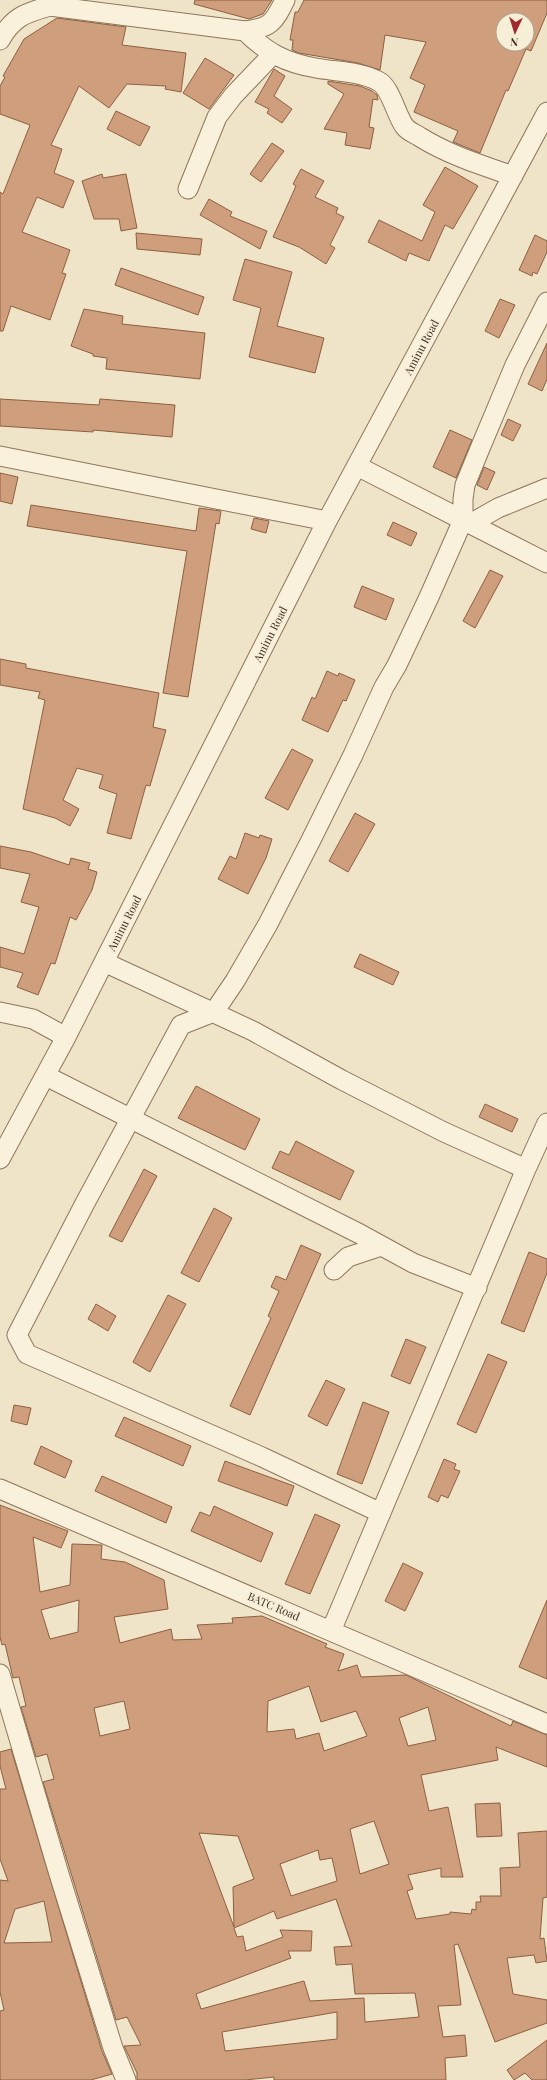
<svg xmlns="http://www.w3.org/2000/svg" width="547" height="2080" font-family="'Playfair Display',serif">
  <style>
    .building { fill: #cf9f7d; stroke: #8d5f41; fill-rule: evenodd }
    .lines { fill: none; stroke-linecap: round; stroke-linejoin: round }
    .minor-casing { stroke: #8d765c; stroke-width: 21 }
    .minor { stroke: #faf1dc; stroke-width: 19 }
    .labels { text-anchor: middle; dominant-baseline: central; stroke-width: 4; stroke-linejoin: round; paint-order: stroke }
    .street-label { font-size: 11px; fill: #3d2e20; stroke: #f7eed8 }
  </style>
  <rect width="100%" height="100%" fill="#f0e4c8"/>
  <path class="building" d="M 195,0 L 272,0 L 263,14 L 249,19 L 194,4 Z
    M 304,0 L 547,0 L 547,13 L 531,51 L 526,49 L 508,91 L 506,90 L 480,153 L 453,142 L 458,131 L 414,112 L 425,85 L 410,78 L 426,42 L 385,35 L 380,70 L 358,63 L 299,53 L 292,50 L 293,40 L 290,40 L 295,12 L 298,12 ZM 503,20 L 527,20 L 527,44 L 503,44 Z
    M 57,18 L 126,27 L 122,45 L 186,53 L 181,92 L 165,89 L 166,86 L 127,84 L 109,108 L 79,86 L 51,145 L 62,149 L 54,173 L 74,181 L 63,208 L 37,197 L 22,232 L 70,250 L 62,273 L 66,274 L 50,320 L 11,306 L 3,331 L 0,331 L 0,192 L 3,194 L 30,125 L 0,114 L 0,86 L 5,77 L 3,76 L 24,39 Z
    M 205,58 L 234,75 L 209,109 L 183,93 Z
    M 274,69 L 285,76 L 274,96 L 292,109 L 282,123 L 267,113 L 269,109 L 255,102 Z
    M 328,81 L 360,86 L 372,91 L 377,95 L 378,100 L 373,99 L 369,127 L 374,128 L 370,149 L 345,145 L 347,133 L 324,129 L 344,94 L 328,84 Z
    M 116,111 L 150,127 L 140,146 L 107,129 Z
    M 272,143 L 284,151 L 261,182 L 250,174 Z
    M 445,167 L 478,186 L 453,229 L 445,225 L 429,261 L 409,253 L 406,261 L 368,242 L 379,220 L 422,241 L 435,212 L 423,205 Z
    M 301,169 L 324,181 L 315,197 L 338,208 L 336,213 L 344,217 L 330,245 L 335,248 L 326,264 L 299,247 L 273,237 L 296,186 L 293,184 Z
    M 102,174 L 103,178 L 126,174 L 137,228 L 121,231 L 119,219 L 94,219 L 82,181 Z
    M 209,199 L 232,212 L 230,216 L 267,231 L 260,249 L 200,215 Z
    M 136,233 L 202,239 L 200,255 L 137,249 Z
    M 535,235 L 547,241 L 547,252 L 537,274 L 533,272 L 532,276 L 519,270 Z
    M 245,259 L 292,272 L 277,326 L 324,338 L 315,373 L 249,357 L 261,308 L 233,300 Z
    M 121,268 L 204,297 L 198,315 L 115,285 Z
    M 500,299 L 515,305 L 499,338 L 485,331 Z
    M 84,309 L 123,316 L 122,324 L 205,333 L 200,379 L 106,369 L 107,358 L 93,356 L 93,354 L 71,346 Z
    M 547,343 L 547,379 L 542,391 L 528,384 Z
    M 0,399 L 99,405 L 100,399 L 175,405 L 172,437 L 93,430 L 93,432 L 0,426 Z
    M 508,419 L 521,425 L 513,441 L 501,435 Z
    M 450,430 L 472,440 L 456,478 L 433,467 Z
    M 484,467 L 495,472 L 487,490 L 477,485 Z
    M 0,473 L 18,477 L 12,504 L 0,501 Z
    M 31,505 L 196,531 L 199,508 L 221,511 L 219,524 L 216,523 L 188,697 L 163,693 L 187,551 L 27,526 Z
    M 254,518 L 269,521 L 266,533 L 251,529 Z
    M 393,522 L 417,533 L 411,546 L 387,535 Z
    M 490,570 L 503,576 L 475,628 L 463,621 Z
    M 362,586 L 394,599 L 386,620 L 354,607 Z
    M 0,659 L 26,664 L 26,668 L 159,693 L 153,727 L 166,730 L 150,786 L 146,785 L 131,839 L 107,833 L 117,794 L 99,788 L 103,775 L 77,768 L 63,800 L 79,809 L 70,826 L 55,818 L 23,809 L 45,700 L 38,698 L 40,692 L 0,685 Z
    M 327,671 L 338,676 L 339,673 L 355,680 L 346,701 L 343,700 L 328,732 L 302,720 L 312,697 L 315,699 Z
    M 292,749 L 313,760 L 288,810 L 265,798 Z
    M 355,813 L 375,824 L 348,872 L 329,861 Z
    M 245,833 L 259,838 L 260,835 L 272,839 L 266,858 L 248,894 L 218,879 L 230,856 L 236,859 Z
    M 0,846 L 31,852 L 69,865 L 71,858 L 90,863 L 88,869 L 97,872 L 92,890 L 76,920 L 70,917 L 55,964 L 51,963 L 38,995 L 17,987 L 23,973 L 0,967 L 0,947 L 24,954 L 39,907 L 21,902 L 30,874 L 0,868 Z
    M 360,954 L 399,972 L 393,985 L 354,967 Z
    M 196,1086 L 260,1119 L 245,1150 L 178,1118 Z
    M 485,1104 L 518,1119 L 512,1132 L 479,1117 Z
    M 296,1141 L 354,1171 L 340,1200 L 272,1168 L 280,1151 L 289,1155 Z
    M 144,1169 L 157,1176 L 122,1242 L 109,1236 Z
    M 214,1208 L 232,1218 L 199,1282 L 181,1273 Z
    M 301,1245 L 321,1254 L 250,1415 L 230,1406 L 271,1318 L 268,1316 L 279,1291 L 271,1287 L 276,1276 L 286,1280 Z
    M 529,1252 L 547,1259 L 547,1273 L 524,1332 L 501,1323 Z
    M 168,1295 L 186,1304 L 150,1372 L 133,1362 Z
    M 96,1304 L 116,1316 L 108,1331 L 88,1319 Z
    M 406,1339 L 426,1347 L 410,1384 L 391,1376 Z
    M 488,1354 L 507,1362 L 476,1433 L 457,1424 Z
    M 326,1380 L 345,1389 L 327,1426 L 308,1416 Z
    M 363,1402 L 389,1412 L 362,1484 L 337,1474 Z
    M 14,1405 L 31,1408 L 27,1425 L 11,1421 Z
    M 124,1417 L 191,1446 L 183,1466 L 115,1436 Z
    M 41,1446 L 72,1461 L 65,1478 L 34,1464 Z
    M 444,1459 L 456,1464 L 454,1469 L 460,1471 L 448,1498 L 441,1495 L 438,1502 L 428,1497 Z
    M 225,1461 L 294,1486 L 287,1506 L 218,1481 Z
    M 102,1476 L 172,1507 L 166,1523 L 95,1491 Z
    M 0,1505 L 68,1531 L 61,1548 L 33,1537 L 40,1592 L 70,1585 L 72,1544 L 102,1545 L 101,1559 L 125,1562 L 164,1580 L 168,1609 L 114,1617 L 120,1643 L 171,1629 L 173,1640 L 202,1639 L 197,1625 L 233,1623 L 232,1618 L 262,1616 L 327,1644 L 325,1647 L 344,1654 L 338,1671 L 357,1665 L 361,1677 L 406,1675 L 511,1726 L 513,1721 L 547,1735 L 547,1767 L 496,1747 L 498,1760 L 421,1775 L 429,1811 L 448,1807 L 463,1877 L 441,1877 L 441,1868 L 408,1875 L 413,1889 L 407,1891 L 416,1919 L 450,1914 L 450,1912 L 471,1914 L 472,1909 L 476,1910 L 476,1902 L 481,1902 L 480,1896 L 501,1896 L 500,1868 L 520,1867 L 518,1833 L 547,1831 L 547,1897 L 543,1898 L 540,1939 L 544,1938 L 547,1961 L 536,1963 L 534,1955 L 507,1958 L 513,1994 L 547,2000 L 547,2023 L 495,2042 L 458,1944 L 454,1945 L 461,2005 L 438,2006 L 443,2037 L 465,2035 L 467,2056 L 445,2058 L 446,2080 L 274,2080 L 274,2077 L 245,2080 L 137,2080 L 137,2073 L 124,2046 L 141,2045 L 127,2017 L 116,2020 L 43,1782 L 54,1779 L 47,1754 L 36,1757 L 21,1707 L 26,1706 L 19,1677 L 13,1678 L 5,1644 L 2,1645 L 0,1637 ZM 79,1600 L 78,1632 L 50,1639 L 41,1610 ZM 309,1686 L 321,1722 L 356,1711 L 367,1736 L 324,1751 L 319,1733 L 296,1739 L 294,1729 L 267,1732 L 268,1701 ZM 124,1701 L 130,1729 L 100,1736 L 94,1708 ZM 428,1707 L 436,1740 L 408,1746 L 399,1718 ZM 374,1821 L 389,1864 L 360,1874 L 350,1829 ZM 199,1833 L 238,1836 L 254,1879 L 233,1887 L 234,1927 ZM 318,1850 L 320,1860 L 332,1858 L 337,1881 L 291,1896 L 280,1864 ZM 336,1899 L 352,1946 L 334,1947 L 336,1965 L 352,1964 L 355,1994 L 415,1993 L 419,2017 L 365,2022 L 364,1998 L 310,2001 L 304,1981 L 201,2009 L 196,1994 L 291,1958 L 288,1951 L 311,1951 L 312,1931 L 280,1930 L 283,1937 L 246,1951 L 243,1936 L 237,1937 L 234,1928 L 274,1911 L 277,1919 ZM 337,2012 L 337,2039 L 225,2051 L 222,2032 Z
    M 214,1506 L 273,1533 L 261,1562 L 191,1531 L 200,1512 L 210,1516 Z
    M 315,1514 L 340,1525 L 310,1594 L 285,1584 Z
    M 403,1563 L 423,1573 L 405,1611 L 385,1601 Z
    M 547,1600 L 547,1679 L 519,1667 Z
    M 11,1749 L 102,2051 L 112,2074 L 91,2080 L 0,2080 L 0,2011 L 4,2010 L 0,1992 L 0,1880 L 8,1881 L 0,1859 L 0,1789 L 6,1789 L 0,1766 L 0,1752 ZM 44,1901 L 52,1942 L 4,1943 L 15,1909 Z
    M 500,1803 L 502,1836 L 477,1837 L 475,1804 Z
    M 547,2040 L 547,2080 L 532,2080 L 525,2073 L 514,2080 L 507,2070 Z"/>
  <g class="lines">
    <defs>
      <path id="minor" d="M 245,31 C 267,53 286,63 316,68 C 337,72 359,71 378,81 C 391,87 396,116 405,127 C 409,132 416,134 420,137 C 449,155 481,165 513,176
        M 0,40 C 13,17 25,13 50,6 L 245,31 C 271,28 274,22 285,0
        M 188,189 L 217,117 L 233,96 L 273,54
        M 0,456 L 327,521
        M 357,466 L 547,563
        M 470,524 L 498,508 L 547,488
        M 104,962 L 253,1031 L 342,1080 L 444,1132 L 526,1169
        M 0,1012 L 33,1019 L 66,1037
        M 46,1076 L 360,1234 L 413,1263 L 477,1288
        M 0,1159 L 66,1037 L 327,521 L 547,112
        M 334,1270 L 348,1257 L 381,1246
        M 0,1489 L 547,1724
        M 381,1513 L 262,1457 L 27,1354 L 17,1335 L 84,1205 L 181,1025 L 214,1012 L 235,981 L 268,924 L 311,840 L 353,755 L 384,687 L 397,665 L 429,597 L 463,520 L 463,499 L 465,485 L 481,446 L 515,365 L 547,302
        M 331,1631 L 526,1169 L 547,1123
        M 0,1674 L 59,1874 L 113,2048 L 126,2080"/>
    </defs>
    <use href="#minor" class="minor-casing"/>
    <use href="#minor" class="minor"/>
  </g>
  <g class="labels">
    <g class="street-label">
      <text transform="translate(421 347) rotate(-62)">Aminu Road</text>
      <text transform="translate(270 634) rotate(-63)">Aminu Road</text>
      <text transform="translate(124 923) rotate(-63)">Aminu Road</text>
      <text transform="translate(274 1606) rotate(23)">BATC Road</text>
    </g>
  </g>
  <g transform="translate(515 32) rotate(184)"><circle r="19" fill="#f7eed8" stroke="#ada18e"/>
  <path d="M0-3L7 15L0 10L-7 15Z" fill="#9e2a2b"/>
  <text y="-6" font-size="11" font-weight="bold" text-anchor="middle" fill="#3d2e20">N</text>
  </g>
</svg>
